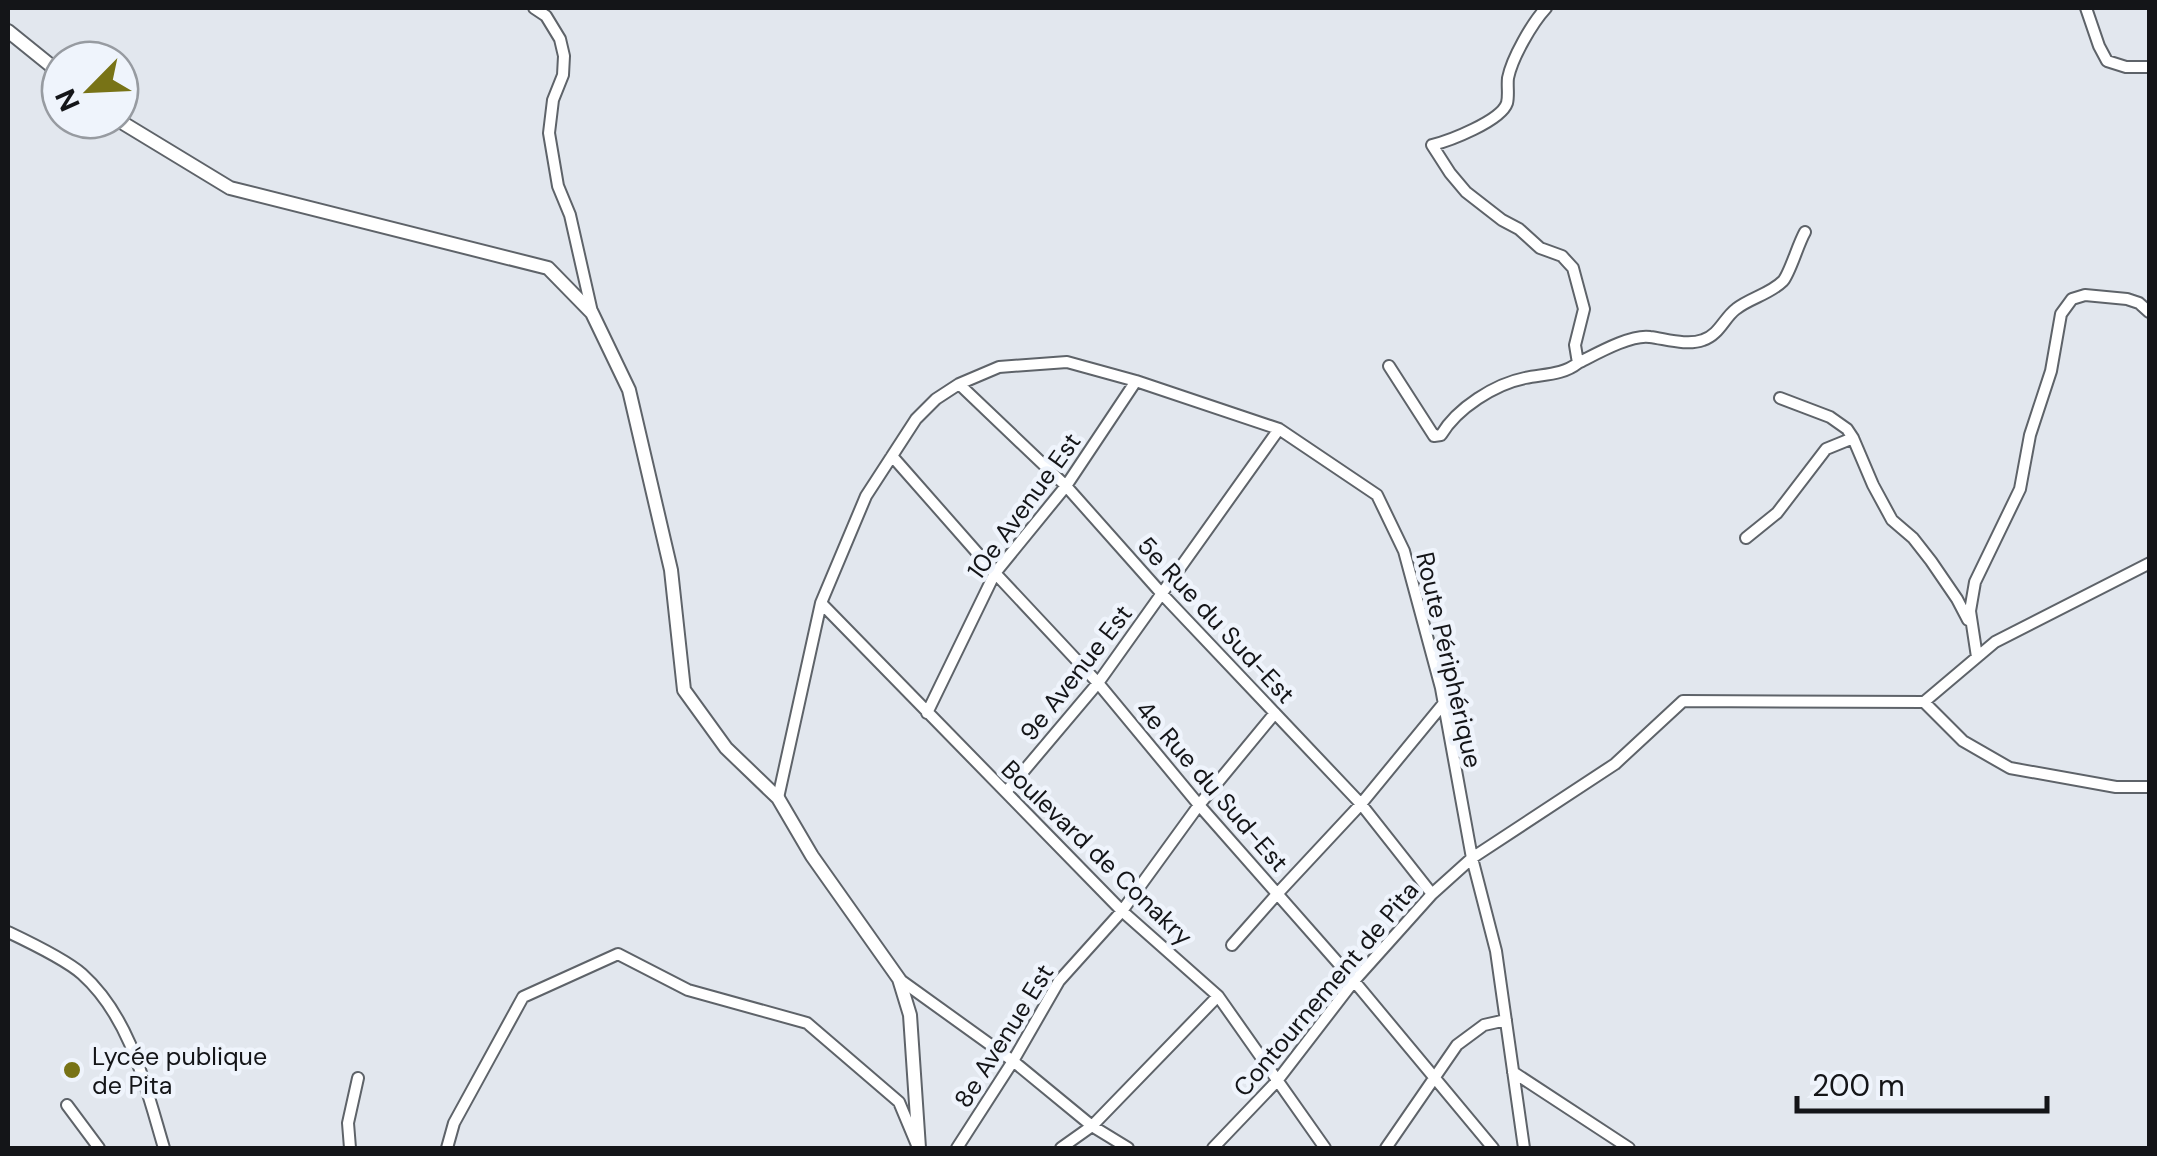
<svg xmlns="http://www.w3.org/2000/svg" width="2157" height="1156" font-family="'DM Sans',sans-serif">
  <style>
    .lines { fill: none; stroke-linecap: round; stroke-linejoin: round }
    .minor-casing { stroke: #5e6369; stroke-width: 14 }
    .tertiary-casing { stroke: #5e6369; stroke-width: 16 }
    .minor { stroke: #fff; stroke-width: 10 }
    .tertiary { stroke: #fff; stroke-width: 12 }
    .poi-dot { fill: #787316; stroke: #eff4fc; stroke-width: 4 }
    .labels { text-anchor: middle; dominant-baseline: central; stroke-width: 9; stroke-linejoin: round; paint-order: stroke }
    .street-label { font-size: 25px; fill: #141518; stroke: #eff4fc }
    .poi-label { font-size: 25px; fill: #141518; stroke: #eff4fc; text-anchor: start }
  </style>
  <rect width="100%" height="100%" fill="#e2e7ee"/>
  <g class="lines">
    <defs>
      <path id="minor" d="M 534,8 L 546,16 L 560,39 L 564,56 L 563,75 L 553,100 L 549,133 L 558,186 L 570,215 L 592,312
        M 2086,8 L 2099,46 L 2107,61 L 2126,67 L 2150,67
        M 1578,363 C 1596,354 1631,334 1650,337 C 1666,339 1687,346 1703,340 C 1719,335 1724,318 1736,309 C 1750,298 1770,294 1783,281 C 1790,273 1798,244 1805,232
        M 1389,366 L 1434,436 L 1441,435 C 1457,408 1495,384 1525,378 C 1544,374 1563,375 1578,363 L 1575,345 L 1584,309 L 1573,268 L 1562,256 L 1540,248 L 1519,229 L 1502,220 L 1466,192 L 1450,173 L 1432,145 C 1449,141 1501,121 1507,103 C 1509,95 1507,86 1508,78 C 1512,58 1532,23 1546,8
        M 959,384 L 1066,486 L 1162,594 L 1361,804 L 1432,894
        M 1780,398 L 1830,417 L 1847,429 L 1853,438 L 1873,485 L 1892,520 L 1913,538 L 1931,561 L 1957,599 L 1968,620
        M 892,456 L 995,573 L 1098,683 L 1199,805 L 1354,981 L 1493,1148
        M 1746,538 L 1777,513 L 1826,449 L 1853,438
        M 821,603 L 1122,911 L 1218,996 L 1325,1148
        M 1977,657 L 1970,611 L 1975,582 L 2020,489 L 2030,435 L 2051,371 L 2061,314 L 2072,299 L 2085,295 L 2127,299 L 2139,303 L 2149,312
        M 1924,702 L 1963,741 L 2010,768 L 2116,787 L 2150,787
        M 927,713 L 995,573 L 1066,486 L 1136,381
        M 1006,792 L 1098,683 L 1279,429
        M 778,798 L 821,603 L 866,496 L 916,419 L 936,399 L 959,384 L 999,367 L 1067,362 L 1136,381 L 1279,429 L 1377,495 L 1404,551 L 1441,688 L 1472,858 L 1496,951 L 1524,1148
        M 8,932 C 29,942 65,959 82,974 C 131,1018 146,1088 164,1148
        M 1232,945 L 1278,893 L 1361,804 L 1444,703
        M 899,979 L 1013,1061 L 1092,1126 L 1128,1148
        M 1513,1072 L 1629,1148
        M 67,1105 L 99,1148
        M 350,1148 L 348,1123 L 358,1078
        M 447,1148 L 454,1123 L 523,997 L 618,954 L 688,990 L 807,1023 L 899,1102 L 917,1145
        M 957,1148 L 1013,1061 L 1059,981 L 1122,911 L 1199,805 L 1275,713
        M 1061,1148 L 1092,1126 L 1218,996
        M 1213,1148 L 1277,1081 L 1354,981 L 1432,894 L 1472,858 L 1615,764 L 1683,701 L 1924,702 L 1995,642 L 2150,563
        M 1386,1148 L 1457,1045 L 1484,1025 L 1506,1020"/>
      <path id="tertiary" d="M 8,31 L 60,73
        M 118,120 L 230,188 L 548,268 L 592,313 L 629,390 L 671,570 L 684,690 L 726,748 L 778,798 L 812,856 L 899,979 L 910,1015 L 919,1148"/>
    </defs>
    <use href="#minor" class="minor-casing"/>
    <use href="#tertiary" class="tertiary-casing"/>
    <use href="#minor" class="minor"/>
    <use href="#tertiary" class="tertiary"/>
  </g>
  <circle class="poi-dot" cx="72" cy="1070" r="10"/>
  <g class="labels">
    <g class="street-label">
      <text transform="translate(1024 506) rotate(-54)">10e Avenue Est</text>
      <text transform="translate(1216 620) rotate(47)">5e Rue du Sud-Est</text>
      <text transform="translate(1449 660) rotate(77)">Route Périphérique</text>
      <text transform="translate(1076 673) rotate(-52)">9e Avenue Est</text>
      <text transform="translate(1212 786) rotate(49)">4e Rue du Sud-Est</text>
      <text transform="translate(1097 853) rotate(44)">Boulevard de Conakry</text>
      <text transform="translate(1326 989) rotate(-50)">Contournement de Pita</text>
      <text transform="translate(1004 1036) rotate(-58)">8e Avenue Est</text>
    </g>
    <g class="poi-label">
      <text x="92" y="1056">Lycée publique<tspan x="92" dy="29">de Pita</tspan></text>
    </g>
  </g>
  <rect width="2157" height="1156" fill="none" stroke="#141518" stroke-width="20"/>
  <g transform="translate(90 90) rotate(246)"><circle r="48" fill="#eff4fc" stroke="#979ba1" stroke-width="2.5"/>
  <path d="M0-8L18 38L0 25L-18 38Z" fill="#787316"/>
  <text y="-15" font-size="28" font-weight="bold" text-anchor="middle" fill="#141518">N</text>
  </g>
  <path d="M1797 1096v15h250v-15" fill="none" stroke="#141518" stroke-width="5"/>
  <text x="1812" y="1096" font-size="30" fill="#141518" stroke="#eff4fc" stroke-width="8" paint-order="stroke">200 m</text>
</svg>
